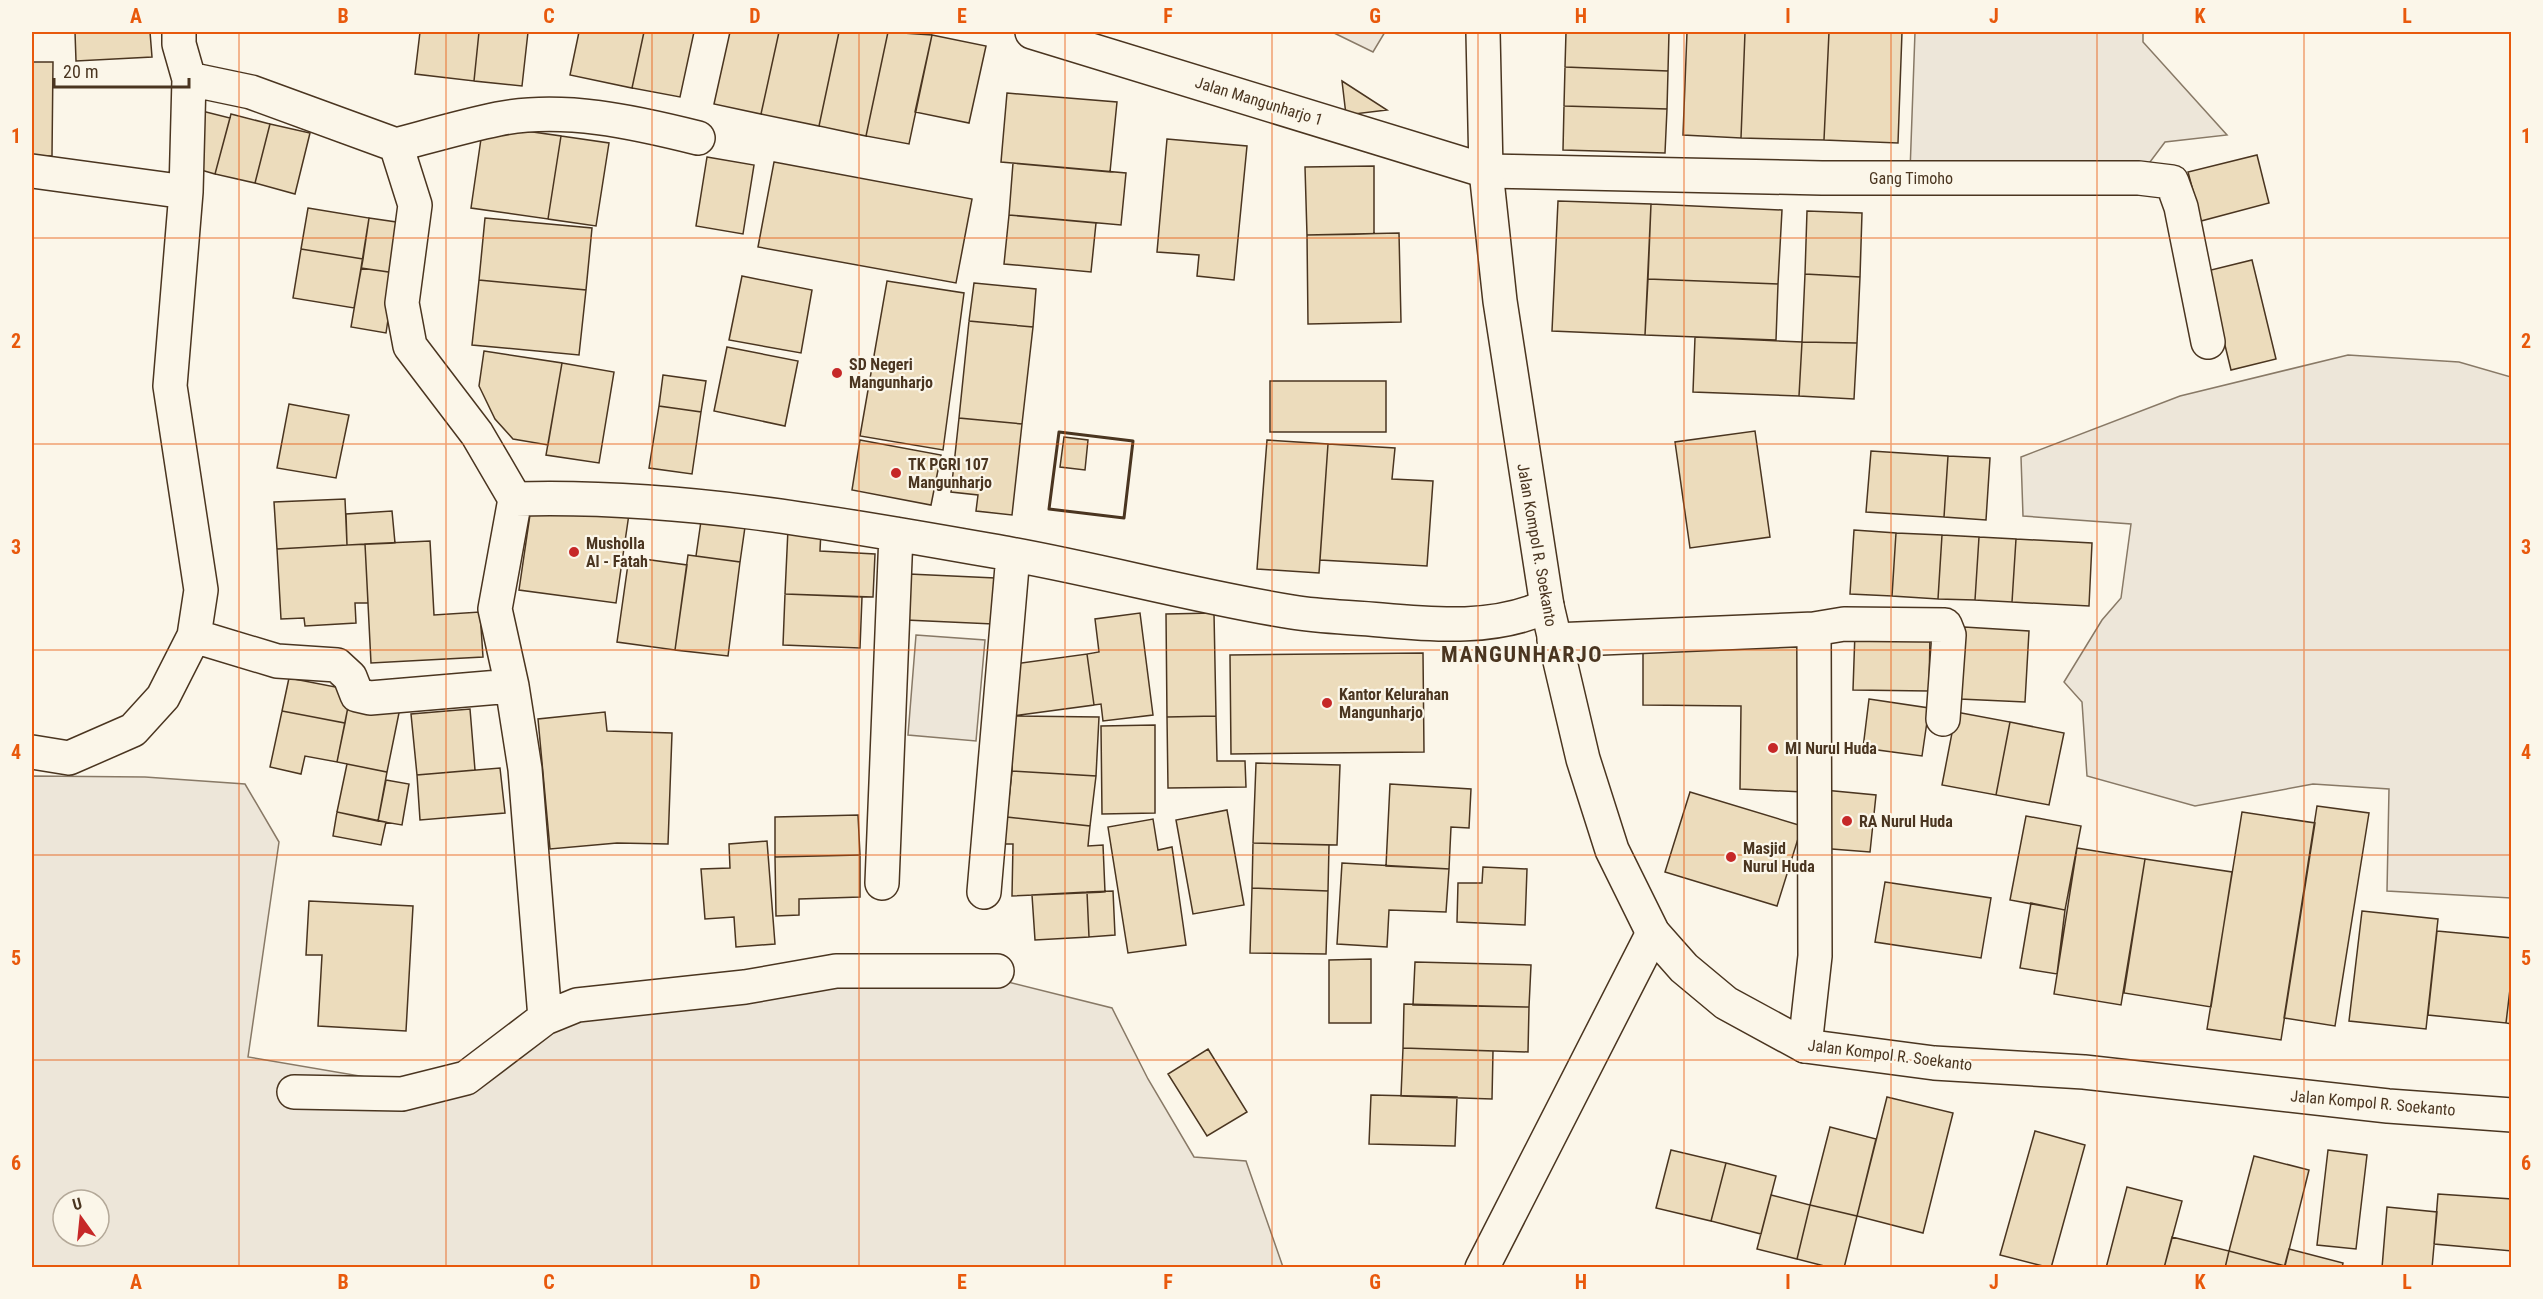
<svg xmlns="http://www.w3.org/2000/svg" width="2543" height="1299" font-family="'Roboto Condensed',sans-serif">
  <style>
    .green { fill: #ede6d9; stroke: #887966; stroke-width: 1.5; fill-rule: evenodd }
    .building { fill: #ecdcbc; stroke: #4a3520; stroke-width: 1.5 }
    .lines { fill: none; stroke-linecap: round; stroke-linejoin: round }
    .minor-casing { stroke: #4a3520; stroke-width: 36 }
    .major-casing { stroke: #4a3520; stroke-width: 36 }
    .minor { stroke: #fbf6e9; stroke-width: 33 }
    .major { stroke: #fbf6e9; stroke-width: 33 }
    .wall { stroke: #4a3520; stroke-width: 3 }
    .grid { fill: none; stroke: #e8590c; stroke-width: 1.5; stroke-opacity: 0.55 }
    .poi-dot { fill: #c62828; stroke: #fbf6e9; stroke-width: 2 }
    .labels { text-anchor: middle; dominant-baseline: central; stroke-width: 4.5; stroke-linejoin: round; paint-order: stroke }
    .street-label { font-size: 16px; fill: #4a3520; stroke: #fbf6e9 }
    .poi-label { font-size: 16px; font-weight: bold; fill: #4a3520; stroke: #fbf6e9; text-anchor: start }
    .district-label { font-size: 22px; font-weight: bold; letter-spacing: 1.5px; fill: #4a3520; stroke: #fbf6e9 }
    .neatline { fill: none; stroke: #e8590c; stroke-width: 2 }
    .grid-label { font-size: 20px; text-anchor: middle; font-weight: bold; fill: #e8590c }
  </style>
  <rect width="100%" height="100%" fill="#fbf6e9"/>
  <path class="green" d="M 1332,32 L 1385,32 L 1373,52 Z
    M 1915,32 L 2143,32 L 2143,42 L 2227,135 L 2165,142 L 2147,166 L 1910,172 Z
    M 2348,355 L 2459,362 L 2511,377 L 2511,898 L 2387,891 L 2389,789 L 2313,784 L 2195,806 L 2087,776 L 2082,702 L 2064,682 L 2102,620 L 2121,598 L 2131,524 L 2023,516 L 2021,457 L 2180,396 Z
    M 916,635 L 985,640 L 976,741 L 908,735 Z
    M 32,776 L 145,777 L 245,784 L 279,842 L 248,1057 L 465,1094 L 519,1034 L 606,1001 L 988,977 L 1112,1008 L 1148,1079 L 1194,1157 L 1246,1161 L 1283,1267 L 32,1267 ZM 63,1200 L 99,1200 L 99,1236 L 63,1236 Z"/>
  <path class="building" d="M 75,32 L 150,32 L 152,57 L 76,61 Z
    M 420,32 L 479,32 L 474,81 L 415,74 Z
    M 479,32 L 528,32 L 522,86 L 474,81 Z
    M 579,32 L 644,32 L 632,88 L 570,75 Z
    M 644,32 L 694,32 L 680,97 L 632,88 Z
    M 730,32 L 779,32 L 761,114 L 714,104 Z
    M 779,32 L 839,32 L 819,126 L 761,114 Z
    M 839,32 L 888,32 L 866,136 L 819,126 Z
    M 888,32 L 932,35 L 909,144 L 866,136 Z
    M 1566,32 L 1669,32 L 1668,71 L 1565,67 Z
    M 1687,32 L 1745,32 L 1741,138 L 1683,135 Z
    M 1745,32 L 1829,32 L 1824,140 L 1741,138 Z
    M 1829,32 L 1902,32 L 1898,143 L 1824,140 Z
    M 932,35 L 986,46 L 969,123 L 915,112 Z
    M 32,62 L 53,62 L 52,156 L 32,156 Z
    M 1565,67 L 1668,71 L 1667,109 L 1564,106 Z
    M 1342,81 L 1387,110 L 1346,115 Z
    M 1007,93 L 1117,102 L 1110,172 L 1001,162 Z
    M 1564,106 L 1667,109 L 1665,153 L 1563,150 Z
    M 198,110 L 230,118 L 215,174 L 194,168 Z
    M 231,114 L 270,124 L 255,183 L 215,174 Z
    M 270,124 L 310,133 L 295,194 L 255,183 Z
    M 483,125 L 561,136 L 548,219 L 471,208 Z
    M 561,136 L 609,143 L 596,226 L 548,219 Z
    M 1167,139 L 1247,146 L 1234,280 L 1197,276 L 1199,255 L 1157,252 Z
    M 2257,155 L 2269,203 L 2201,221 L 2188,172 Z
    M 707,157 L 754,165 L 743,234 L 696,226 Z
    M 774,162 L 972,199 L 956,283 L 758,247 Z
    M 1013,163 L 1126,173 L 1121,225 L 1009,215 Z
    M 1374,166 L 1374,234 L 1307,235 L 1305,167 Z
    M 1558,201 L 1651,204 L 1645,335 L 1552,331 Z
    M 1651,204 L 1782,210 L 1778,284 L 1648,279 Z
    M 308,208 L 369,218 L 363,259 L 301,249 Z
    M 1807,211 L 1862,213 L 1860,277 L 1805,274 Z
    M 1009,215 L 1096,223 L 1091,272 L 1004,264 Z
    M 369,218 L 403,223 L 395,273 L 361,268 Z
    M 485,218 L 592,228 L 586,290 L 479,280 Z
    M 1399,233 L 1401,322 L 1308,324 L 1307,235 Z
    M 301,249 L 363,259 L 354,308 L 293,298 Z
    M 2252,260 L 2276,359 L 2231,370 L 2207,271 Z
    M 361,268 L 395,273 L 386,333 L 351,327 Z
    M 1805,274 L 1860,277 L 1857,343 L 1802,342 Z
    M 742,276 L 812,290 L 801,353 L 729,340 Z
    M 1648,279 L 1778,284 L 1776,340 L 1645,335 Z
    M 479,280 L 586,290 L 579,355 L 472,345 Z
    M 887,281 L 964,293 L 943,450 L 860,436 Z
    M 974,283 L 1036,289 L 1033,327 L 969,321 Z
    M 969,321 L 1033,327 L 1022,424 L 959,418 Z
    M 1695,337 L 1802,342 L 1799,396 L 1693,392 Z
    M 1802,342 L 1857,343 L 1854,399 L 1799,396 Z
    M 727,347 L 798,361 L 785,426 L 714,411 Z
    M 484,351 L 562,363 L 548,445 L 513,439 L 495,419 L 479,386 Z
    M 562,363 L 614,372 L 599,463 L 546,455 Z
    M 663,375 L 706,381 L 701,412 L 659,406 Z
    M 1270,381 L 1386,381 L 1386,432 L 1270,432 Z
    M 289,404 L 349,415 L 336,478 L 277,468 Z
    M 659,406 L 701,412 L 692,474 L 649,468 Z
    M 959,418 L 1022,424 L 1012,515 L 976,511 L 978,495 L 951,492 Z
    M 1755,431 L 1770,537 L 1690,548 L 1675,442 Z
    M 1064,437 L 1088,440 L 1085,470 L 1060,467 Z
    M 860,440 L 941,455 L 931,505 L 852,490 Z
    M 1267,440 L 1328,444 L 1319,573 L 1257,569 Z
    M 1328,444 L 1395,448 L 1392,479 L 1433,481 L 1427,566 L 1320,560 Z
    M 1871,451 L 1948,456 L 1944,517 L 1866,512 Z
    M 1948,456 L 1990,458 L 1986,520 L 1944,517 Z
    M 345,499 L 347,545 L 277,549 L 274,502 Z
    M 532,501 L 629,514 L 616,603 L 519,590 Z
    M 392,511 L 395,543 L 347,545 L 346,514 Z
    M 702,514 L 746,520 L 740,562 L 696,556 Z
    M 788,529 L 821,530 L 820,551 L 875,554 L 873,597 L 785,594 Z
    M 1854,530 L 1896,533 L 1892,596 L 1850,594 Z
    M 1896,533 L 1942,535 L 1938,599 L 1892,596 Z
    M 1942,535 L 1979,537 L 1975,600 L 1938,599 Z
    M 1979,537 L 2016,539 L 2012,602 L 1975,600 Z
    M 2016,539 L 2092,543 L 2089,606 L 2012,602 Z
    M 430,541 L 434,615 L 480,612 L 483,657 L 371,663 L 365,544 Z
    M 365,544 L 368,603 L 355,603 L 356,623 L 305,626 L 304,618 L 281,619 L 277,549 Z
    M 688,555 L 740,562 L 728,656 L 675,650 Z
    M 629,557 L 687,565 L 675,650 L 617,642 Z
    M 909,574 L 995,578 L 993,624 L 906,620 Z
    M 785,594 L 862,597 L 860,648 L 783,645 Z
    M 1140,613 L 1153,715 L 1103,721 L 1101,704 L 1094,705 L 1087,654 L 1099,652 L 1095,619 Z
    M 1214,613 L 1216,716 L 1167,717 L 1166,614 Z
    M 1964,627 L 2029,631 L 2025,702 L 1960,699 Z
    M 1855,632 L 1930,633 L 1929,691 L 1853,690 Z
    M 1643,639 L 1808,642 L 1803,792 L 1740,789 L 1741,706 L 1643,705 Z
    M 1423,653 L 1424,752 L 1231,754 L 1230,655 Z
    M 1087,654 L 1094,705 L 1013,716 L 1006,665 Z
    M 289,678 L 351,690 L 345,723 L 282,711 Z
    M 350,697 L 400,708 L 387,772 L 337,762 Z
    M 1869,699 L 1929,708 L 1922,756 L 1863,748 Z
    M 470,709 L 475,770 L 417,775 L 411,714 Z
    M 282,711 L 345,723 L 337,762 L 305,756 L 301,774 L 270,767 Z
    M 605,712 L 607,731 L 672,733 L 668,844 L 617,843 L 550,849 L 538,719 Z
    M 1956,712 L 2010,722 L 1996,795 L 1942,785 Z
    M 1013,716 L 1099,717 L 1096,776 L 1012,771 Z
    M 1216,716 L 1217,761 L 1245,761 L 1246,787 L 1168,788 L 1167,717 Z
    M 2010,722 L 2064,733 L 2049,805 L 1996,795 Z
    M 1155,725 L 1155,813 L 1102,814 L 1101,726 Z
    M 1256,763 L 1340,765 L 1337,845 L 1253,843 Z
    M 347,764 L 387,772 L 378,821 L 337,812 Z
    M 500,768 L 505,813 L 420,820 L 417,775 Z
    M 1012,771 L 1096,776 L 1090,826 L 1007,817 Z
    M 386,780 L 409,784 L 402,825 L 378,821 Z
    M 1390,784 L 1471,789 L 1469,828 L 1451,827 L 1449,869 L 1386,866 Z
    M 1824,790 L 1876,795 L 1870,852 L 1819,848 Z
    M 1690,792 L 1802,826 L 1777,906 L 1665,872 Z
    M 2317,806 L 2369,813 L 2335,1026 L 2284,1018 Z
    M 1227,810 L 1244,905 L 1193,914 L 1176,820 Z
    M 337,812 L 386,822 L 381,845 L 333,836 Z
    M 2242,812 L 2315,823 L 2281,1040 L 2207,1029 Z
    M 858,815 L 860,855 L 775,857 L 775,817 Z
    M 2026,816 L 2081,826 L 2065,910 L 2010,900 Z
    M 1007,817 L 1090,826 L 1088,846 L 1103,845 L 1105,892 L 1012,896 L 1013,844 L 1003,844 Z
    M 1153,819 L 1158,850 L 1172,847 L 1186,945 L 1128,953 L 1108,827 Z
    M 767,841 L 775,944 L 736,947 L 734,917 L 705,919 L 701,869 L 730,868 L 729,844 Z
    M 1253,843 L 1329,845 L 1328,891 L 1252,888 Z
    M 2077,848 L 2145,859 L 2121,1005 L 2054,994 Z
    M 860,855 L 860,897 L 799,899 L 799,915 L 776,916 L 775,857 Z
    M 2145,859 L 2232,872 L 2211,1007 L 2124,993 Z
    M 1342,863 L 1449,869 L 1446,912 L 1389,910 L 1387,947 L 1337,944 Z
    M 1483,867 L 1527,869 L 1525,925 L 1457,922 L 1458,883 L 1482,883 Z
    M 1885,882 L 1991,898 L 1981,958 L 1875,942 Z
    M 1252,888 L 1328,891 L 1326,954 L 1250,953 Z
    M 1113,891 L 1115,935 L 1089,937 L 1087,892 Z
    M 1087,892 L 1089,937 L 1035,940 L 1032,895 Z
    M 309,901 L 413,906 L 406,1031 L 318,1026 L 322,955 L 306,955 Z
    M 2031,903 L 2065,910 L 2057,974 L 2020,968 Z
    M 2362,911 L 2438,919 L 2426,1029 L 2349,1021 Z
    M 2437,931 L 2512,938 L 2512,972 L 2506,1023 L 2428,1015 Z
    M 1371,959 L 1371,1023 L 1329,1023 L 1329,960 Z
    M 1415,962 L 1531,965 L 1529,1007 L 1413,1005 Z
    M 2512,972 L 2512,1024 L 2506,1023 Z
    M 1404,1004 L 1529,1007 L 1528,1052 L 1403,1048 Z
    M 1403,1048 L 1493,1051 L 1492,1099 L 1401,1096 Z
    M 1208,1049 L 1247,1112 L 1207,1136 L 1168,1074 Z
    M 1371,1095 L 1457,1097 L 1455,1146 L 1369,1144 Z
    M 1887,1097 L 1953,1113 L 1923,1233 L 1857,1216 Z
    M 1830,1127 L 1876,1139 L 1857,1216 L 1810,1205 Z
    M 2035,1131 L 2085,1145 L 2051,1268 L 2000,1255 Z
    M 1671,1150 L 1726,1163 L 1711,1221 L 1656,1208 Z
    M 2328,1150 L 2367,1155 L 2356,1249 L 2317,1245 Z
    M 2254,1156 L 2309,1170 L 2285,1266 L 2229,1251 Z
    M 1726,1163 L 1776,1176 L 1761,1234 L 1711,1221 Z
    M 2127,1187 L 2182,1201 L 2164,1268 L 2106,1268 Z
    M 2438,1194 L 2512,1199 L 2512,1251 L 2434,1244 Z
    M 1771,1195 L 1810,1205 L 1797,1259 L 1757,1249 Z
    M 1810,1205 L 1857,1216 L 1844,1268 L 1832,1268 L 1797,1259 Z
    M 2387,1207 L 2437,1212 L 2432,1268 L 2382,1268 Z
    M 2172,1237 L 2229,1251 L 2225,1268 L 2164,1268 Z
    M 2289,1249 L 2343,1263 L 2342,1268 L 2284,1268 Z
    M 2229,1251 L 2285,1266 L 2284,1268 L 2225,1268 Z"/>
  <g class="lines">
    <defs>
      <path id="minor" d="M 179,32 L 179,44 L 189,79 L 251,92 L 396,145 L 415,205 L 402,303 L 410,346 L 477,434 L 515,499 C 681,494 847,525 1010,554 C 1104,571 1198,597 1292,612 C 1322,617 1352,617 1381,620 C 1436,625 1496,630 1547,606
        M 1032,32 L 1486,171 L 1822,178 L 2139,178 L 2172,182 L 2181,207 L 2208,342
        M 396,145 C 430,136 464,126 498,119 C 563,106 634,122 698,138
        M 32,171 L 186,192
        M 515,499 L 495,609 L 512,686 L 525,769 L 545,1018
        M 194,636 L 277,661 L 337,665 L 350,677 L 357,695 L 370,698 L 512,686
        M 1554,640 L 1814,629 L 1844,624 L 1945,625 L 1949,635 L 1943,719
        M 32,752 L 69,758 L 133,730 L 163,697 L 194,636 L 201,590 L 170,386 L 186,192 L 189,79
        M 882,883 L 896,534
        M 984,892 L 1013,555
        M 1805,1046 L 1815,956 L 1814,629
        M 294,1092 L 402,1094 L 466,1078 L 545,1018 L 577,1005 L 745,987 L 836,971 L 997,971
        M 1482,1268 L 1653,933"/>
      <path id="major" d="M 1483,32 L 1486,171 L 1500,301 L 1547,606 L 1583,759 L 1612,850 L 1653,933 L 1684,968 L 1726,1003 L 1805,1046 L 1934,1063 L 2084,1072 L 2388,1106 L 2512,1115"/>
    </defs>
    <use href="#minor" class="minor-casing"/>
    <use href="#major" class="major-casing"/>
    <use href="#minor" class="minor"/>
    <use href="#major" class="major"/>
    <path class="wall" d="M 1059,432 L 1133,441 L 1124,518 L 1049,509 Z"/>
  </g>
  <path class="grid" d="M 239,32 L 239,1268M 446,32 L 446,1268M 652,32 L 652,1268M 859,32 L 859,1268M 1065,32 L 1065,1268M 1272,32 L 1272,1268M 1478,32 L 1478,1268M 1684,32 L 1684,1268M 1891,32 L 1891,1268M 2097,32 L 2097,1268M 2304,32 L 2304,1268M 32,238 L 2512,238M 32,444 L 2512,444M 32,650 L 2512,650M 32,855 L 2512,855M 32,1060 L 2512,1060"/>
  <g class="poi-dot">
    <circle cx="837" cy="373" r="6"/>
    <circle cx="896" cy="473" r="6"/>
    <circle cx="574" cy="552" r="6"/>
    <circle cx="1327" cy="703" r="6"/>
    <circle cx="1773" cy="748" r="6"/>
    <circle cx="1847" cy="821" r="6"/>
    <circle cx="1731" cy="857" r="6"/>
  </g>
  <g class="labels">
    <g class="street-label">
      <text transform="translate(1259 101) rotate(17)">Jalan Mangunharjo 1</text>
      <text x="1911" y="178">Gang Timoho</text>
      <text transform="translate(1537 545) rotate(80)">Jalan Kompol R. Soekanto</text>
      <text transform="translate(1890 1055) rotate(7)">Jalan Kompol R. Soekanto</text>
      <text transform="translate(2373 1103) rotate(5)">Jalan Kompol R. Soekanto</text>
    </g>
    <g class="poi-label">
      <text x="849" y="364">SD Negeri<tspan x="849" dy="18">Mangunharjo</tspan></text>
      <text x="908" y="464">TK PGRI 107<tspan x="908" dy="18">Mangunharjo</tspan></text>
      <text x="586" y="543">Musholla<tspan x="586" dy="18">Al - Fatah</tspan></text>
      <text x="1339" y="694">Kantor Kelurahan<tspan x="1339" dy="18">Mangunharjo</tspan></text>
      <text x="1785" y="748">MI Nurul Huda</text>
      <text x="1859" y="821">RA Nurul Huda</text>
      <text x="1743" y="848">Masjid<tspan x="1743" dy="18">Nurul Huda</tspan></text>
    </g>
    <g class="district-label">
      <text x="1522" y="654">MANGUNHARJO</text>
    </g>
  </g>
  <rect width="2543" height="1299" fill="none" stroke="#fbf6e9" stroke-width="66"/>
  <g transform="translate(81 1218) rotate(345)"><circle r="28" fill="#fbf6e9" stroke="#b4a999" stroke-width="1.5"/>
  <path d="M0-4.5L10 22L0 15L-10 22Z" fill="#c62828"/>
  <text y="-9" font-size="16" font-weight="bold" text-anchor="middle" fill="#4a3520">U</text>
  </g>
  <path d="M54 78v9h135v-9" fill="none" stroke="#4a3520" stroke-width="3"/>
  <text x="63" y="78" font-size="18" fill="#4a3520" stroke="#fbf6e9" stroke-width="4.5" paint-order="stroke">20 m</text>
  <rect x="33" y="33" width="2477" height="1233" class="neatline"/>
  <g class="grid-label">
    <text x="136" y="23">A</text>
    <text x="343" y="23">B</text>
    <text x="549" y="23">C</text>
    <text x="755" y="23">D</text>
    <text x="962" y="23">E</text>
    <text x="1168" y="23">F</text>
    <text x="1375" y="23">G</text>
    <text x="1581" y="23">H</text>
    <text x="1788" y="23">I</text>
    <text x="1994" y="23">J</text>
    <text x="2200" y="23">K</text>
    <text x="2407" y="23">L</text>
    <text x="16" y="143">1</text>
    <text x="2526" y="143">1</text>
    <text x="16" y="348">2</text>
    <text x="2526" y="348">2</text>
    <text x="16" y="554">3</text>
    <text x="2526" y="554">3</text>
    <text x="16" y="759">4</text>
    <text x="2526" y="759">4</text>
    <text x="16" y="965">5</text>
    <text x="2526" y="965">5</text>
    <text x="16" y="1170">6</text>
    <text x="2526" y="1170">6</text>
    <text x="136" y="1289">A</text>
    <text x="343" y="1289">B</text>
    <text x="549" y="1289">C</text>
    <text x="755" y="1289">D</text>
    <text x="962" y="1289">E</text>
    <text x="1168" y="1289">F</text>
    <text x="1375" y="1289">G</text>
    <text x="1581" y="1289">H</text>
    <text x="1788" y="1289">I</text>
    <text x="1994" y="1289">J</text>
    <text x="2200" y="1289">K</text>
    <text x="2407" y="1289">L</text>
  </g>
</svg>
